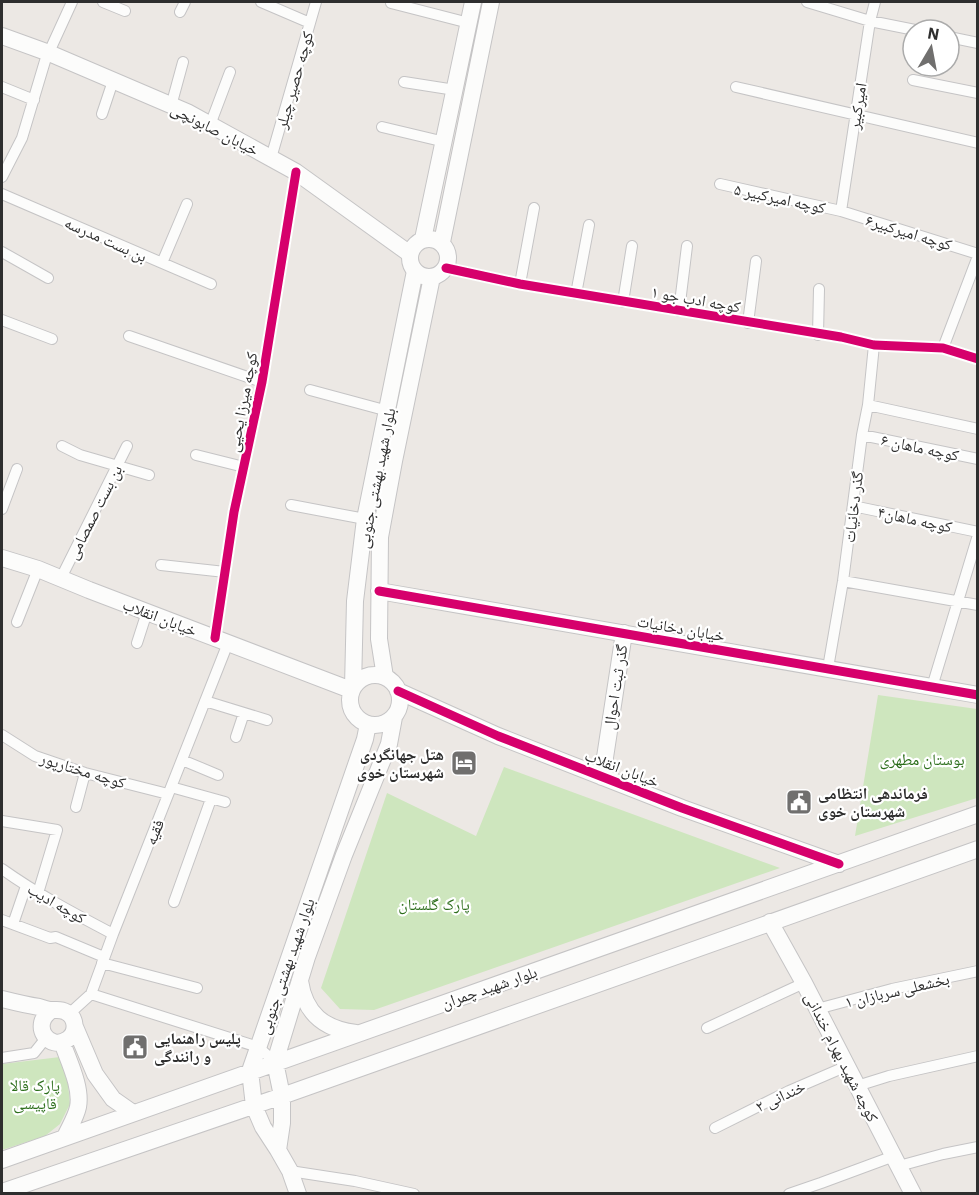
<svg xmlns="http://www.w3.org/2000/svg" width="979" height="1195" font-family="'IBM Plex Sans','Noto Naskh Arabic',sans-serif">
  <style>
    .green { fill: #cee6be }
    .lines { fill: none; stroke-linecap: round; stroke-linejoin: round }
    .street-casing { stroke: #c5c4c5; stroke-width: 12 }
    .secondary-casing { stroke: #c5c4c5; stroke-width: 18 }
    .street { stroke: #fcfcfb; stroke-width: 10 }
    .secondary { stroke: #fcfcfb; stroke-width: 16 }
    .cycleway-casing { stroke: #fff; stroke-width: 13 }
    .cycleway { stroke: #d6006c; stroke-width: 9 }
    .labels { text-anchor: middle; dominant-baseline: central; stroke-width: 4.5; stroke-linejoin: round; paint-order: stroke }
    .street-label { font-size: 16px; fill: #2e2e2e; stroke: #fff }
    .poi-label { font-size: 16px; font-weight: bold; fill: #2e2e2e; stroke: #fff; text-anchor: start }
    .park-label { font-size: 16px; fill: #2c6e1b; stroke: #fff }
  </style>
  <rect width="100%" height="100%" fill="#ece8e4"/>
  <path class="green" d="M 878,695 L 977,709 L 977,798 L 855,836 Z
    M 504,767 L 780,868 L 374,1010 L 340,1009 L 321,988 L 387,793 L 476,836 Z
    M 60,1057 L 68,1084 L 70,1104 L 60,1124 L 45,1136 L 2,1150 L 2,1064 Z"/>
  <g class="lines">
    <defs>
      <path id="street" d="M 103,2 L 125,11
        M 261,2 L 310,23
        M 807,2 L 870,21 L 915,30
        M 391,3 L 469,23
        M 180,12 L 185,2
        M 949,37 L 978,43
        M 913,80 L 978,93
        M 404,82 L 455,90
        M 2,87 L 34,100
        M 736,87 L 978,143
        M 171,106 L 183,62
        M 102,114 L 113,81
        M 210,125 L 230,72
        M 382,127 L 445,142
        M 271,158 L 316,2
        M 2,177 L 22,138 L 45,61 L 72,2
        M 720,184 L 841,211 L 978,254
        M 2,194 L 211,284
        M 841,211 L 870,21 L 875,2
        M 2,252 L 48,278
        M 162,263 L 187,204
        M 446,268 L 520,284 L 841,337 L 874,345 L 943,348 L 978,359
        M 520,284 L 534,208
        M 576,294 L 589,225
        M 623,302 L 632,246
        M 679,311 L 687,246
        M 2,320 L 52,339
        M 748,323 L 756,261
        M 818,335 L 819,289
        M 129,336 L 262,382
        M 943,348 L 978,256
        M 310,390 L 388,411
        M 868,405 L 978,429
        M 862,435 L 978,459
        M 62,446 L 80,455 L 149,475
        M 196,455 L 244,467
        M 291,505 L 365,519
        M 853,506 L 978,532
        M 2,509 L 17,469
        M 161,565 L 225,572
        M 61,578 L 127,446
        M 843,581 L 978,605
        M 17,622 L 38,569
        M 215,638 L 234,512 L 262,382 L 296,172
        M 137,643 L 147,612
        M 828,668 L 843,581 L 862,435 L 868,405 L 874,345
        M 932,687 L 978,535
        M 205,701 L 267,720
        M 2,735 L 35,756 L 85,773 L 168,794
        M 236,737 L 244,713
        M 182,760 L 218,775
        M 171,787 L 225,802
        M 76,807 L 85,773
        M 2,821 L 57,830 L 38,893
        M 2,869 C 37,894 75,914 113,934
        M 174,902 L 211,799
        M 2,920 L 50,938 L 56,937 L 104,957
        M 13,924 L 26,886
        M 102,963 L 197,988
        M 91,994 L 258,1047 L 275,1062
        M 817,1009 L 892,989 L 978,971
        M 69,1014 L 91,994 L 113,934 L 228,643
        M 707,1028 L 804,983
        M 2,1058 L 34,1053 L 46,1038
        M 857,1086 L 889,1076 L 978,1056
        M 715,1128 L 789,1091 L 847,1066
        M 899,1166 L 943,1154 L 978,1147
        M 290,1171 L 355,1181 L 414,1194
        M 789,1194 L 821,1183 L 894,1156"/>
      <path id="secondary" d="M 2,36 L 49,53 L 187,112 L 296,172 L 410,254
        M410 258a19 19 0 1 1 38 0a19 19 0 1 1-38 0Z
        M 423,239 L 473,2
        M 442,242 L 491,2
        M 2,558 L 38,569 L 89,590 L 351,690
        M 379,591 L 978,695
        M350 700a25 25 0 1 1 50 0a25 25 0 1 1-50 0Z
        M 385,677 L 379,639 L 380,537 L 394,461 L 432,277
        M 353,687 L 355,601 L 365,519 L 415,271
        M 398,691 L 498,736 L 682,808 L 839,864
        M 602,777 L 624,633
        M 770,922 L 804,983 L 913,1194
        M 300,981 C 305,1014 324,1029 356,1033
        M 2,999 C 14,1002 26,1005 39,1007 C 43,1008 48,1010 52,1010 C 58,1010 61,1009 66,1012 C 76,1017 78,1032 68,1039 C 49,1053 29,1024 52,1010
        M 75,1027 L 95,1074 L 113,1099 L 133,1113
        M 62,1042 C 68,1060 82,1087 78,1107 C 76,1117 69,1128 65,1137
        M 278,1150 L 282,1123 L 282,1096 L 275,1062 L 307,957 L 344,855 L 389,744 L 394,717
        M 2,1160 L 978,814
        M 2,1192 L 282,1096 L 978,849
        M 298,1194 L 290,1171 L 278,1150 L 263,1127 L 254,1106 L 250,1071 L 365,739 L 368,724"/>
    </defs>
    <use href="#street" class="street-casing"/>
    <use href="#secondary" class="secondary-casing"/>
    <use href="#street" class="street"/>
    <use href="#secondary" class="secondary"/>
    <defs>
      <path id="cycleway" d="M 446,268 L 520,284 L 841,337 L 874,345 L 943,348 L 978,359
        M 379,591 L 978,695
        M 215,638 L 234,512 L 262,382 L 296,172
        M 398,691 L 498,736 L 682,808 L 839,864"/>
    </defs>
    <use href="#cycleway" class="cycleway-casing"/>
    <use href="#cycleway" class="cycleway"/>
  </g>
  <defs>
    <symbol id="hotel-square" viewBox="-11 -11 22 22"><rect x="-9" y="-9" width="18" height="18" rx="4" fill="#706f6e" stroke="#fff"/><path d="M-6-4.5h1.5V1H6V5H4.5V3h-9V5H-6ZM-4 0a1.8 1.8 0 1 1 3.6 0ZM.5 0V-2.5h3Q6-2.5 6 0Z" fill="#fff"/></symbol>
    <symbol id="civic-square" viewBox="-11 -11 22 22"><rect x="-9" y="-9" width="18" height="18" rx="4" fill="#706f6e" stroke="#fff"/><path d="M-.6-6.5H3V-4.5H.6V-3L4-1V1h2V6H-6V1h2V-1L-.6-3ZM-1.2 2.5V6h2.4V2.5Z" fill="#fff"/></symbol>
  </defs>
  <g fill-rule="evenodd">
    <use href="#hotel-square" x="449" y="748" width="30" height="30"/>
    <use href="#civic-square" x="784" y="787" width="30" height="30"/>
    <use href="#civic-square" x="120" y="1032" width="30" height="30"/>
  </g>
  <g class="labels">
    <g class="street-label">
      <text transform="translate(294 80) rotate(-74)">کوچه حصیر چیلر</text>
      <text transform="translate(857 106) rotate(-81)">امیرکبیر</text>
      <text transform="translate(215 129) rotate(27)">خیابان صابونچی</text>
      <text transform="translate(780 198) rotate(12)">کوچه امیرکبیر ۵</text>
      <text transform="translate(909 232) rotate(17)">کوچه امیرکبیر۶</text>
      <text transform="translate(106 239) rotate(24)">بن بست مدرسه</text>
      <text transform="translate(696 299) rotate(10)">کوچه ادب جو ۱</text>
      <text transform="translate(242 402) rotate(-79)">کوچه میرزا یحیی</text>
      <text transform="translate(920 447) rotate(12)">کوچه ماهان ۶</text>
      <text transform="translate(376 478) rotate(-79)">بلوار شهید بهشتی جنوبی</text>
      <text transform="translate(853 507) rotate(-83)">گذر دخانیات</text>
      <text transform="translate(94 512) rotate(-63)">بن بست صمصامی</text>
      <text transform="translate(915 519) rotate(12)">کوچه ماهان۴</text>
      <text transform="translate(160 617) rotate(21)">خیابان انقلاب</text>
      <text transform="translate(681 628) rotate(10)">خیابان دخانیات</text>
      <text transform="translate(615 687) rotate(-81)">گذر ثبت احوال</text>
      <text transform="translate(622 768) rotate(21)">خیابان انقلاب</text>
      <text transform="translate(83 770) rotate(17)">کوچه مختارپور</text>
      <text transform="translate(154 832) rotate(-68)">فقیه</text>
      <text transform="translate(57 903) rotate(30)">کوچه ادیب</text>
      <text transform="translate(286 966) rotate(-71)">بلوار شهید بهشتی جنوبی</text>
      <text transform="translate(489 987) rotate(-19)">بلوار شهید چمران</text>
      <text transform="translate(897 990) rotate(-13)">بخشعلی سربازان ۱</text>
      <text transform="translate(842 1057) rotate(63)">کوچه شهید بهرام خندانی</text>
      <text transform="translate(780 1096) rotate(-25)">خندانی ۲</text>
    </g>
    <g class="poi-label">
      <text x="444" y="754" text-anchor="end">هتل جهانگردی<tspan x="444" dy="18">شهرستان خوی</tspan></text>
      <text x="818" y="793">فرماندهی انتظامی<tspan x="818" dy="18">شهرستان خوی</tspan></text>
      <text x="154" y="1038">پلیس راهنمایی<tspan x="154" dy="18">و رانندگی</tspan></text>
    </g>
    <g class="park-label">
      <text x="922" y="759">بوستان مطهری</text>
      <text x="434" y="904">پارک گلستان</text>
      <text x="35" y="1085">پارک قالا<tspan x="35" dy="18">قاپیسی</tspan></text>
    </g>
  </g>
  <rect width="979" height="1195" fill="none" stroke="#2e2e2e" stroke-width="6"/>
  <g transform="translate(931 48) rotate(10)"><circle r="28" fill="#ffffff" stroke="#ababab" stroke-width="1.5"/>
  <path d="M0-4.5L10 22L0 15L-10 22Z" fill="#706f6e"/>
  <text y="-9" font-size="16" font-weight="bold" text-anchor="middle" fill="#2e2e2e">N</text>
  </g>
</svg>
